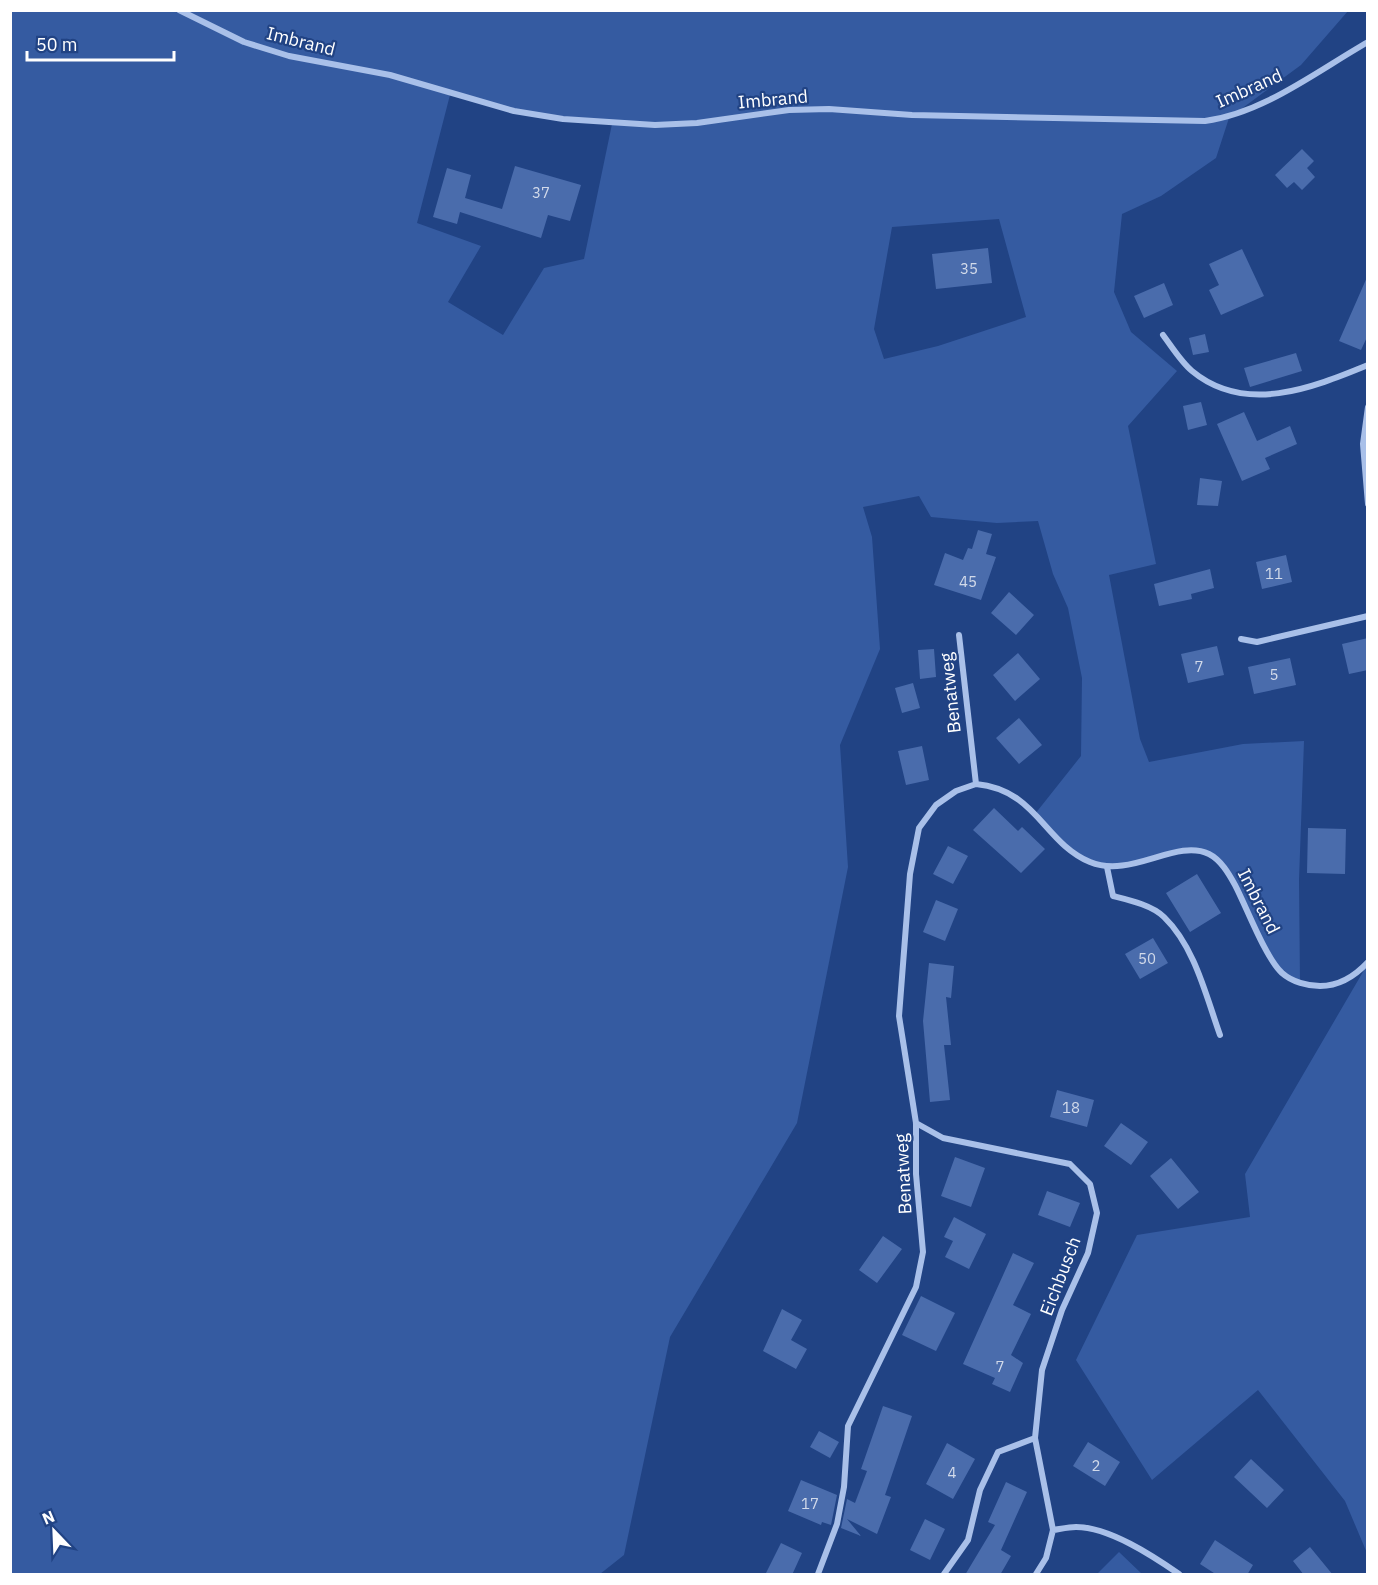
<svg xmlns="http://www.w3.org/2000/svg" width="1378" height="1585" font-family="'IBM Plex Sans',sans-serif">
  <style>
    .green { fill: #355ba1; fill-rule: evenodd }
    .building { fill: #4a6cac }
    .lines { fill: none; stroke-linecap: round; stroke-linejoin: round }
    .street { stroke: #a9c0e9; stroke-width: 6 }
    .labels { text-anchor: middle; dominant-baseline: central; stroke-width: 4.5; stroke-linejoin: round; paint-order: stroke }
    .number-label { font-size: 15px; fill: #d2daea }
    .street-label { font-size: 18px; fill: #fff; stroke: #214384 }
  </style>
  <rect width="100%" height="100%" fill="#214384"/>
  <path class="green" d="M 10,11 L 1348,11 L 1301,65 L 1229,118 L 1216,158 L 1161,196 L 1122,214 L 1114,292 L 1131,332 L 1177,371 L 1128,426 L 1156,564 L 1109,575 L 1140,739 L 1149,762 L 1243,744 L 1304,741 L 1299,880 L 1300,983 C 1295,981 1289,978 1284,975 C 1254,953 1245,875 1211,855 C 1185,840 1136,868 1107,867 C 1081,865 1052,832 1035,814 L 1081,756 L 1082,678 L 1068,608 L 1053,574 L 1038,521 L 997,523 L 931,517 L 919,496 L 863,507 L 872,537 L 880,649 L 840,745 L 848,867 L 797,1123 L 670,1337 L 624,1555 L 600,1574 L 11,1574 ZM 451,91 L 514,111 L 612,124 L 584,259 L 544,268 L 503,335 L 448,302 L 481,246 L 417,223 ZM 999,219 L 1026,317 L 938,346 L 884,359 L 874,329 L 892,227 Z
    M 1367,965 L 1367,1553 L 1345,1501 L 1258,1390 L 1152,1480 L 1076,1360 L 1137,1235 L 1250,1217 L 1245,1174 Z
    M 1119,1552 L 1142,1574 L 1097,1574 Z"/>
  <path class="building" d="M 1302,149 L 1314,161 L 1307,168 L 1315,177 L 1302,190 L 1294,182 L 1287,188 L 1275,175 Z
    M 515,166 L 581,185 L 570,221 L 548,215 L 541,238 L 460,212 L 457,224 L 433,217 L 447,168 L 471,175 L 465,198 L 502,209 Z
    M 988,248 L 992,283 L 936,289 L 932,254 Z
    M 1242,249 L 1264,296 L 1221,315 L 1209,290 L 1219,285 L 1209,264 Z
    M 1368,275 L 1368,335 L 1361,350 L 1339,341 Z
    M 1164,283 L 1173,305 L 1144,318 L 1134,296 Z
    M 1205,334 L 1209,352 L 1193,355 L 1189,338 Z
    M 1296,353 L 1302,371 L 1250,387 L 1244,368 Z
    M 1201,402 L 1207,425 L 1188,430 L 1183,406 Z
    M 1244,412 L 1257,441 L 1290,426 L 1297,444 L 1265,458 L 1270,469 L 1242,481 L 1217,424 Z
    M 1200,478 L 1222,481 L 1218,506 L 1197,505 Z
    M 978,530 L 992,534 L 986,554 L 996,557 L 981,600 L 934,585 L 945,553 L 963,560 L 968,548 L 972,549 Z
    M 1286,555 L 1292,582 L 1262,589 L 1256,562 Z
    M 1210,569 L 1214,588 L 1191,594 L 1192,599 L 1159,606 L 1154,584 Z
    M 1009,592 L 1034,615 L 1016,635 L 991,613 Z
    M 1368,638 L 1368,670 L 1349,674 L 1342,644 Z
    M 1217,646 L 1224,675 L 1188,683 L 1181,654 Z
    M 934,649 L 936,677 L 920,679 L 918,650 Z
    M 1018,653 L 1040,679 L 1015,701 L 993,675 Z
    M 1290,658 L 1296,685 L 1254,694 L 1248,667 Z
    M 913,683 L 920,708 L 902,713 L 895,688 Z
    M 1019,718 L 1042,745 L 1019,764 L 996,738 Z
    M 922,746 L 929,780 L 906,785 L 898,751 Z
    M 994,808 L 1018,831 L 1022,827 L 1045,849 L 1021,873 L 973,830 Z
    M 1308,828 L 1346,829 L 1345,874 L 1307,873 Z
    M 948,846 L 968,856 L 953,884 L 933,874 Z
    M 1197,874 L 1221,913 L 1190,932 L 1166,893 Z
    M 936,900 L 958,909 L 945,941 L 923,932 Z
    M 1153,938 L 1168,963 L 1140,979 L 1125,954 Z
    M 929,963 L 954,966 L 951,998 L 946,997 L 951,1045 L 944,1045 L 950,1100 L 930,1102 L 923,1021 Z
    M 1057,1090 L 1094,1100 L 1087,1127 L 1050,1117 Z
    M 1121,1123 L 1148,1142 L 1131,1165 L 1104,1146 Z
    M 955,1157 L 985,1168 L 971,1207 L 941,1196 Z
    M 1171,1158 L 1199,1192 L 1178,1209 L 1150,1176 Z
    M 1047,1191 L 1080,1203 L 1070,1227 L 1038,1215 Z
    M 954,1217 L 986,1234 L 969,1269 L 945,1257 L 953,1241 L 944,1237 Z
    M 883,1236 L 902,1249 L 877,1283 L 859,1270 Z
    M 1013,1253 L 1034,1263 L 1013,1305 L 1031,1314 L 1011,1355 L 1023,1363 L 1010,1392 L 992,1384 L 995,1378 L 963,1364 Z
    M 921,1296 L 955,1313 L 936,1351 L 902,1335 Z
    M 782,1309 L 802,1320 L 791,1340 L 807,1349 L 796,1369 L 763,1351 Z
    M 883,1406 L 912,1416 L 885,1495 L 891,1497 L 877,1534 L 847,1519 L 861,1536 L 841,1528 L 847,1499 L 855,1503 L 867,1471 L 861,1469 Z
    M 819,1431 L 839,1442 L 830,1458 L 810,1447 Z
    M 1088,1442 L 1120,1462 L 1105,1486 L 1073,1466 Z
    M 947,1443 L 975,1459 L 953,1499 L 926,1484 Z
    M 1251,1459 L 1284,1490 L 1267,1508 L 1234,1477 Z
    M 801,1480 L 837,1495 L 831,1525 L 822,1522 L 821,1525 L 788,1511 Z
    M 1006,1482 L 1027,1492 L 1001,1550 L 1011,1556 L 1000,1575 L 965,1575 L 995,1525 L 988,1522 Z
    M 925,1519 L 945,1529 L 930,1560 L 910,1550 Z
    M 1215,1540 L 1253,1565 L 1247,1575 L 1217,1575 L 1200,1564 Z
    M 781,1543 L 802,1553 L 792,1575 L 765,1575 Z
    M 1310,1547 L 1333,1575 L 1304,1575 L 1293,1561 Z"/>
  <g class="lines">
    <path class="street" d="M 179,10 L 244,42 L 289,56 L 390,75 L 514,111 L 563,119 L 655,125 L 697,123 L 789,110 L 829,109 L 912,115 L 1205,121 C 1264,113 1317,71 1368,42
      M 1163,335 C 1172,347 1181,362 1192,371 C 1245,415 1312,388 1368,365
      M 1368,407 L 1363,444 L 1368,504
      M 1241,639 L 1257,642 L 1368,616
      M 976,784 C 1037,790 1043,842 1090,862 C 1131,879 1176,838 1209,854 C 1221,860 1229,874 1235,885 C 1247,908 1265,957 1282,973 C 1292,982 1308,986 1320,986 C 1339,986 1356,975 1368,962
      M 1107,867 L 1113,896 C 1129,900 1152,905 1164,917 C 1195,947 1206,996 1220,1035
      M 916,1123 L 943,1138 L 1070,1164 L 1090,1184 L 1097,1213 L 1088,1253 L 1062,1310 L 1042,1370 L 1035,1438 L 1053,1530
      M 818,1574 L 837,1524 L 844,1487 L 848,1426 L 916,1287 L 923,1252 L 916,1174 L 916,1123 L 899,1016 L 910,874 L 919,828 L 936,805 L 956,791 L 976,784 L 959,635
      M 944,1574 L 968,1540 L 980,1490 L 998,1452 L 1035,1438
      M 1036,1574 L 1046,1558 L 1053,1530 C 1060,1529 1069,1527 1076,1527 C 1109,1527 1153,1556 1179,1574"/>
  </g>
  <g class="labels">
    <g class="number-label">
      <text x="541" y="192">37</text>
      <text x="969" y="268">35</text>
      <text x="1274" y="573">11</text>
      <text x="968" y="581">45</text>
      <text x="1199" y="666">7</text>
      <text x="1274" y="674">5</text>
      <text x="1147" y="958">50</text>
      <text x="1071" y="1107">18</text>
      <text x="1000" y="1366">7</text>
      <text x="1096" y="1465">2</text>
      <text x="952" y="1472">4</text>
      <text x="810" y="1503">17</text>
    </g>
    <g class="street-label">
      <text transform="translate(301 41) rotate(14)">Imbrand</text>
      <text transform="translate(1249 88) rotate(-24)">Imbrand</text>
      <text transform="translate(773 99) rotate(-5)">Imbrand</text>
      <text transform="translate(950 693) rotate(-96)">Benatweg</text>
      <text transform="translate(1259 901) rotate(63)">Imbrand</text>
      <text transform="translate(903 1174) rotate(-93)">Benatweg</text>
      <text transform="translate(1060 1276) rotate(-69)">Eichbusch</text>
    </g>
  </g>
  <rect width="1378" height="1585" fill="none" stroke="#ffffff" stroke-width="24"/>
  <g transform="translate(54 1531) rotate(337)" stroke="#214384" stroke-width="4.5" paint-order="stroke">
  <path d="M0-4.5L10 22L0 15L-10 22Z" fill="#ffffff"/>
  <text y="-9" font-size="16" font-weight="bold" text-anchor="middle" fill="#ffffff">N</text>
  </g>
  <path d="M27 51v9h147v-9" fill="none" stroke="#ffffff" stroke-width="3"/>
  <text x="36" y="51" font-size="18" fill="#ffffff" stroke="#214384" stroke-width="4.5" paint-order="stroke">50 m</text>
</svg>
